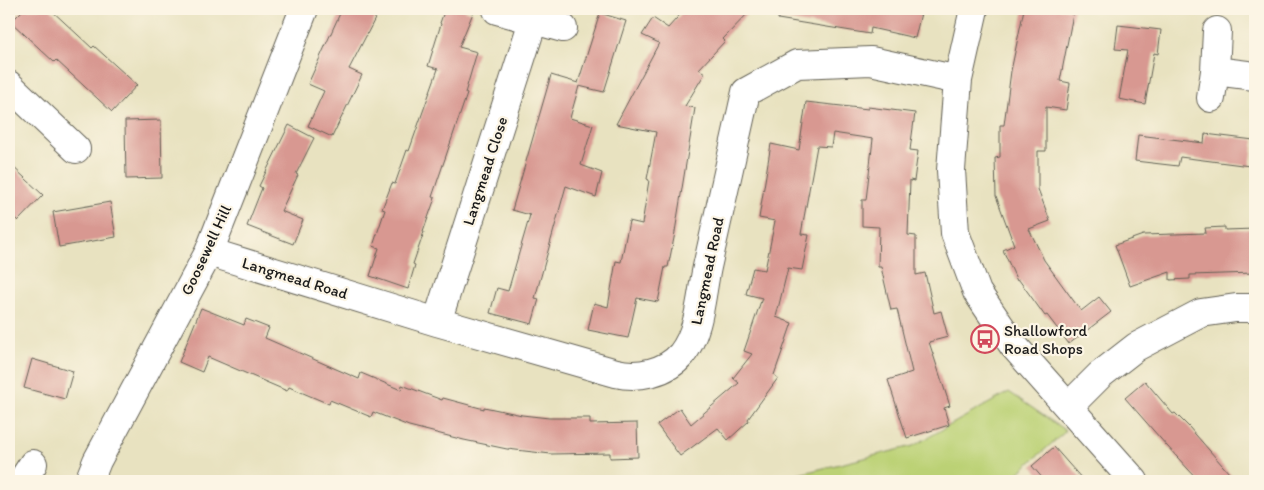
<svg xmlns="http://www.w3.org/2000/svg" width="1264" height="490" font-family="Itim,sans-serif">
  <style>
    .green { fill: #bbd175; stroke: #6c7648 }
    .building { fill: #d89891 }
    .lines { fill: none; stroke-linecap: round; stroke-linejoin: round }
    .minor-casing { stroke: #636155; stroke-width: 30 }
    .minor { stroke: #fff; stroke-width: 28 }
    .labels { text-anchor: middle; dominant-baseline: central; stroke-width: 4.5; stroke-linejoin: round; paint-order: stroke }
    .street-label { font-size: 16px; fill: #1c1c1c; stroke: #fcf5e5 }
    .poi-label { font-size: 16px; fill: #1c1c1c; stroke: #fcf5e5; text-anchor: start }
  </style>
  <rect width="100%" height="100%" fill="#fcf5e5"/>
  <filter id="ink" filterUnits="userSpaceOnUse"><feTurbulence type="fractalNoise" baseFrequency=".02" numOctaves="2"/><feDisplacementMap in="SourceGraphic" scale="10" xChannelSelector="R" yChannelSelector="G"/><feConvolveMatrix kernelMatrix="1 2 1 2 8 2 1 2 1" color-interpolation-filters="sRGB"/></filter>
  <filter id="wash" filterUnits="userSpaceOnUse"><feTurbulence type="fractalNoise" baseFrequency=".0096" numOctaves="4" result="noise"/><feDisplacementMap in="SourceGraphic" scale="20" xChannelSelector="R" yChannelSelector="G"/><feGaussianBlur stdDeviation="1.12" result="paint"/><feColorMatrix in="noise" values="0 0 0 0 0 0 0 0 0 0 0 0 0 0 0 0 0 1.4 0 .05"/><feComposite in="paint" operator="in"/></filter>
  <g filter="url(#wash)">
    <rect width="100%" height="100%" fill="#e8e2c0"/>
    <path class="green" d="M 1009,392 L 1066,431 L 1009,481 L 771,481 L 913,446 Z"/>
    <g id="blocks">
      <path class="building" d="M 24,9 L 50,9 L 92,48 L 94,46 L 137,85 L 112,112 L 56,60 L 54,62 L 11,22 Z
        M 342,9 L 380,9 L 349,69 L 362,75 L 332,137 L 308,126 L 324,91 L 308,84 Z
        M 445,9 L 461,9 L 473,13 L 459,47 L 477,52 L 465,93 L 467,94 L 432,197 L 435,198 L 423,232 L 424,232 L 413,264 L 415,265 L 408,289 L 370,276 L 379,248 L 373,246 L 385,210 L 382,209 L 392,183 L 395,184 L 407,150 L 409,151 L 438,69 L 428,66 L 441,24 L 440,23 Z
        M 685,9 L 752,9 L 723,39 L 725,41 L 699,69 L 705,73 L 685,106 L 695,108 L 674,238 L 668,267 L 665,267 L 658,302 L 637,298 L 628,338 L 588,330 L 594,303 L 608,307 L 616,261 L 621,262 L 629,221 L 642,224 L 649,180 L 647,179 L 656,132 L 616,124 L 659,43 L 642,35 L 653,18 L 668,28 Z
        M 779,9 L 922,9 L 915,38 L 871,28 L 870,34 L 778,19 Z
        M 1024,9 L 1074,9 L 1060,81 L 1070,83 L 1066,110 L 1046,107 L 1046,151 L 1038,151 L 1038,189 L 1050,221 L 1029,229 L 1044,260 L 1081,311 L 1099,297 L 1111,312 L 1069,344 L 1047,315 L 1045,316 L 1019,280 L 1017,281 L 1003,250 L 1014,245 L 996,196 L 995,158 L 1000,157 L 1000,125 L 1004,125 L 1011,71 Z
        M 600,13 L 626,21 L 604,92 L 579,86 L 570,118 L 593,125 L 581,165 L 602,173 L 596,197 L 566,186 L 535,298 L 539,299 L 532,324 L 490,313 L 497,288 L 508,291 L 530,215 L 512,210 L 551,75 L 578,83 Z
        M 1118,25 L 1161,30 L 1158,54 L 1154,53 L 1145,104 L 1119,99 L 1128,50 L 1115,49 Z
        M 806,102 L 868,109 L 868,107 L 915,113 L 910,150 L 918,151 L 914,181 L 910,180 L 908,235 L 916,236 L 916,275 L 925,273 L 934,313 L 941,311 L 948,337 L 929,342 L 950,406 L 944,408 L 949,425 L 907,438 L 888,380 L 912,372 L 897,309 L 891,310 L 881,267 L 878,267 L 879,227 L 862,226 L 862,200 L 866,200 L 873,139 L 833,133 L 831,147 L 817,146 L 801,234 L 809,235 L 802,270 L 788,268 L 776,317 L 792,323 L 774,375 L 778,378 L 748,419 L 749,421 L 728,440 L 718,428 L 680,456 L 657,425 L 680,408 L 691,424 L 739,383 L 733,378 L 752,354 L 744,351 L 762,298 L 746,294 L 753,268 L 765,270 L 775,221 L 759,218 L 771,144 L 799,150 Z
        M 161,120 L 162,178 L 126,179 L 125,121 Z
        M 289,125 L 314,138 L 296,174 L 298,175 L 281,211 L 303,220 L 293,244 L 247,226 L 262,188 L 259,186 Z
        M 1205,134 L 1254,140 L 1250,166 L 1180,157 L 1178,166 L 1135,161 L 1138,135 L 1204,143 Z
        M 9,163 L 43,195 L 18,221 L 9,213 Z
        M 110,202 L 116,237 L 59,247 L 53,212 Z
        M 1225,227 L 1225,230 L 1255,229 L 1255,273 L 1190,275 L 1190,279 L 1170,280 L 1170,272 L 1130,286 L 1115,245 L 1143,235 L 1206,233 L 1205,228 Z
        M 201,308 L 244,325 L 246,319 L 269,328 L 265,338 L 359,379 L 361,373 L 401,390 L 402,385 L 442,400 L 443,398 L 484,409 L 484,407 L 522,415 L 549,418 L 590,418 L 590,424 L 637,423 L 638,457 L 610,458 L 610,453 L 551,454 L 507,449 L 464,440 L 409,426 L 373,412 L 371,417 L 330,400 L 329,404 L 289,387 L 287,391 L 208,357 L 202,372 L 179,362 Z
        M 32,359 L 73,371 L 65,399 L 24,388 Z
        M 1145,381 L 1173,414 L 1175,413 L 1189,427 L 1236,481 L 1199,481 L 1167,446 L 1125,398 Z
        M 1054,447 L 1068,463 L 1084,481 L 1045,481 L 1032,466 Z"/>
    </g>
  </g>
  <g filter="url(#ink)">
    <use href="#blocks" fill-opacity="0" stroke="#636155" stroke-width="1"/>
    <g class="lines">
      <defs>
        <path id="minor" d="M 974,9 L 958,80 L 951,170 L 955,233 L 977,292 L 1013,345 L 1134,481
          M 497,10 L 563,28
          M 1215,71 L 1255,76
          M 9,85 L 76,149
          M 1211,98 L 1215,71 L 1217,31
          M 209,252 L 437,322 L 616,373 C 638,378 666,373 682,354 C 700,331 701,295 707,267 C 720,208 733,150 746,92 L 797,64 L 871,61 L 958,80
          M 437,322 L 533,21
          M 1069,406 L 1100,375 L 1136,347 L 1201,313 L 1236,308 L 1255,308
          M 22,481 L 33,464
          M 89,481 L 97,461 L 209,252 L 304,9"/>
      </defs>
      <use href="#minor" class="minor-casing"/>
      <use href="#minor" class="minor"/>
    </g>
  </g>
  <defs>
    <symbol id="bus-ring" viewBox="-11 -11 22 22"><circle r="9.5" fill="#fcf5e5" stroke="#d1495b" stroke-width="1.5"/><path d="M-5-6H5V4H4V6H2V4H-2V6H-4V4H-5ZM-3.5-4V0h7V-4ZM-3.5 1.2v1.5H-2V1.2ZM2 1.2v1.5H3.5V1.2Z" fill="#d1495b"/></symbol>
  </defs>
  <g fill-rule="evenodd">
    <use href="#bus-ring" x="969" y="323" width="32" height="32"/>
  </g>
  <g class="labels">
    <g class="street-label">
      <text transform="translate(485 171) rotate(-72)">Langmead Close</text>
      <text transform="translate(206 250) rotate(-65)">Goosewell Hill</text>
      <text transform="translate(707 271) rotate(-78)">Langmead Road</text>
      <text transform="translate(295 278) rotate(17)">Langmead Road</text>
    </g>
    <g class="poi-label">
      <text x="1004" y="330">Shallowford<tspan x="1004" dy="18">Road Shops</tspan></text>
    </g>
  </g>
  <rect width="1264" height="490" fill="none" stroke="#fcf5e5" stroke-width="30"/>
</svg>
